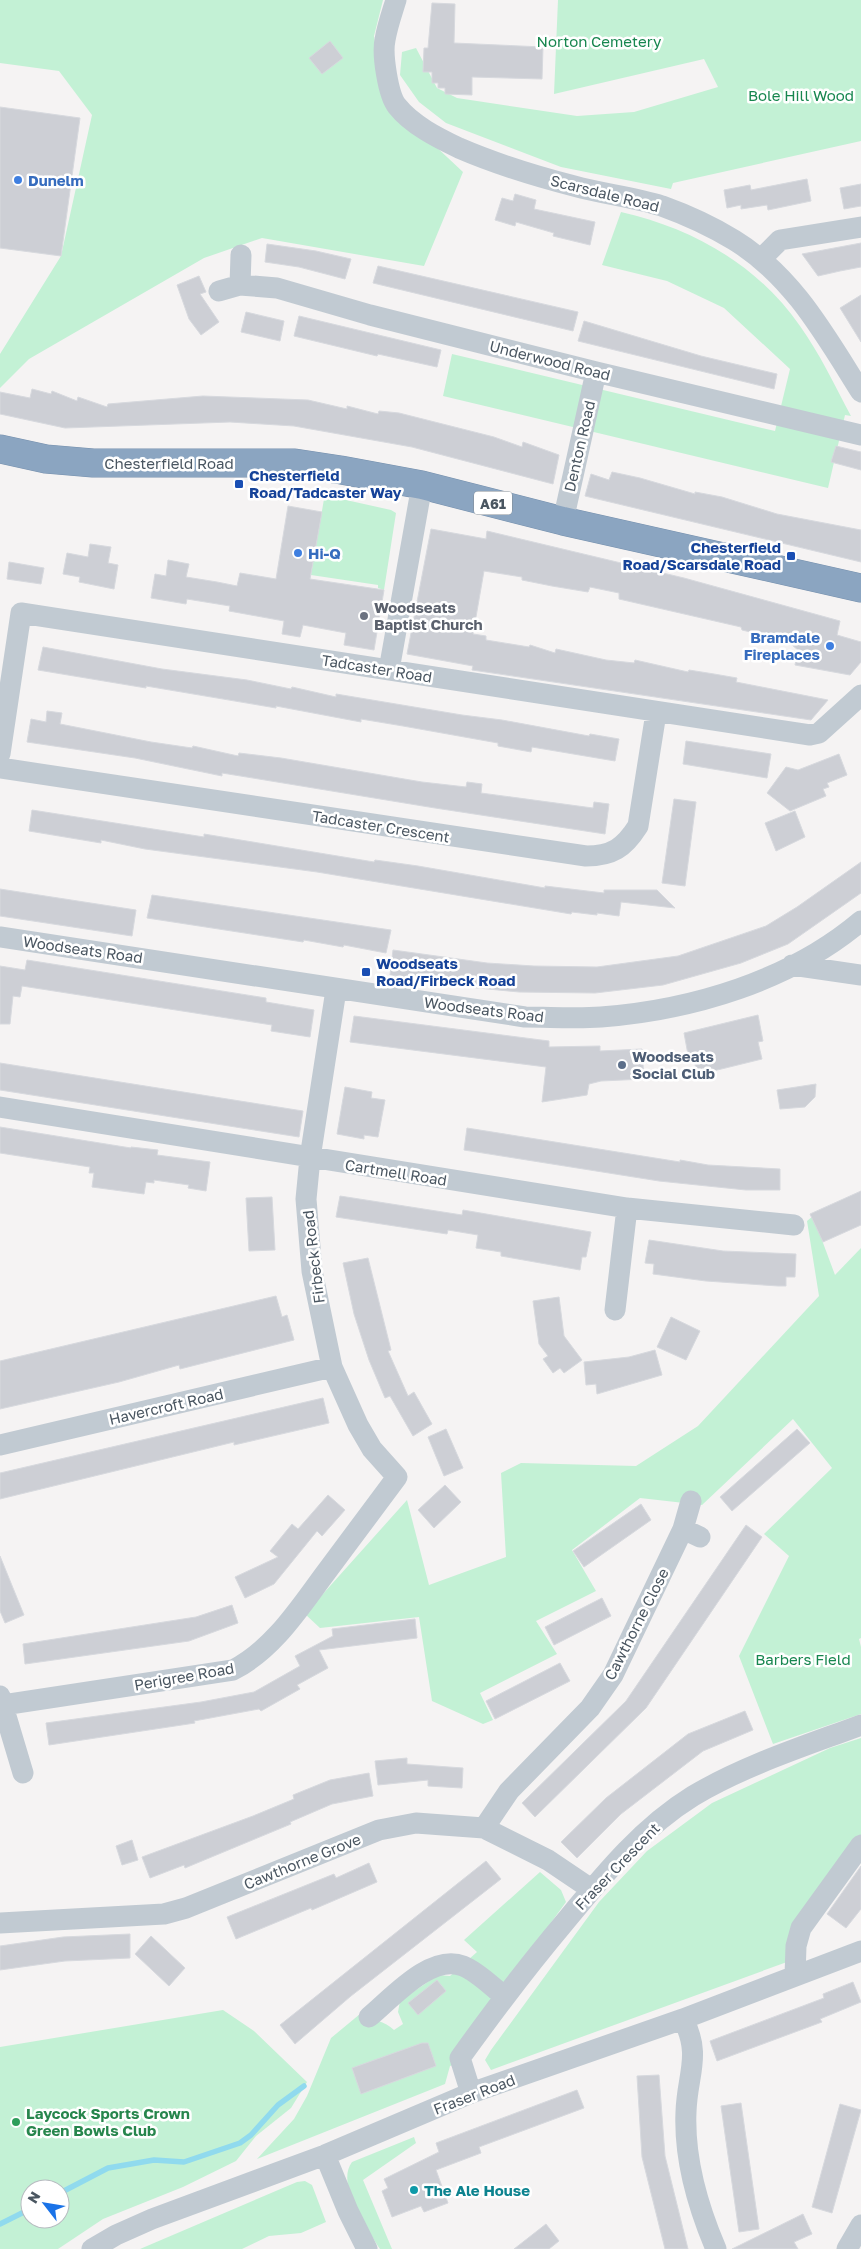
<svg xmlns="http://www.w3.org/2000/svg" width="861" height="2249" font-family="'Golos Text',sans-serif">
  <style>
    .green { fill: #c3f1d5; fill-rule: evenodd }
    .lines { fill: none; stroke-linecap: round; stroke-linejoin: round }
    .stream { stroke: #90daee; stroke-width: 5.5 }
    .building { fill: #cdcfd5; stroke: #d7d9de }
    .highway-casing { stroke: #7690ad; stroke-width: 29 }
    .minor { stroke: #c1cad2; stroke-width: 21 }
    .highway { stroke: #8ba5c1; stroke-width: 28 }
    .shop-dot { fill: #3f7fe0; stroke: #fff; stroke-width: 2 }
    .transit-dot { fill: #1a4fb4; stroke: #fff; stroke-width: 2 }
    .worship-dot { fill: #6b7280; stroke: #fff; stroke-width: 2 }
    .service-dot { fill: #5c6f8a; stroke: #fff; stroke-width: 2 }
    .leisure-dot { fill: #2e9e5b; stroke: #fff; stroke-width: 2 }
    .culture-dot { fill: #0f9aa8; stroke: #fff; stroke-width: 2 }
    .labels { text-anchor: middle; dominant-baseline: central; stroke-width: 5; stroke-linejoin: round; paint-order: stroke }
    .shield { fill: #fff; stroke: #808990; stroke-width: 1 }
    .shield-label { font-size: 14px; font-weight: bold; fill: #4a5661 }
    .park-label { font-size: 15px; fill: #17864f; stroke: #fff }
    .shop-label { font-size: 15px; font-weight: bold; fill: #366cbe; stroke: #fff; text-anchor: start }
    .street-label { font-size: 15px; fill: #4a5661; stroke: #fff }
    .transit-label { font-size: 15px; font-weight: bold; fill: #164399; stroke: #fff; text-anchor: start }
    .worship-label { font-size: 15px; font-weight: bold; fill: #5b616d; stroke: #fff; text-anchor: start }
    .service-label { font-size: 15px; font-weight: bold; fill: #4e5e75; stroke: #fff; text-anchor: start }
    .leisure-label { font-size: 15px; font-weight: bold; fill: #27864d; stroke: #fff; text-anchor: start }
    .culture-label { font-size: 15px; font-weight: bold; fill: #0d838f; stroke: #fff; text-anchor: start }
  </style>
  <rect width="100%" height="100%" fill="#f5f3f3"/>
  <path class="green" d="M 0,0 L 383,0 L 374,36 L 385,99 L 463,172 L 424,266 L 262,238 L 204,258 L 29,359 L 0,388 L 0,354 L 61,256 L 92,115 L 59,71 L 0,63 Z
    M 558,0 L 861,0 L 861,141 L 673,183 L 671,189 L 561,167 L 446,123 L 419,102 L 400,75 L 402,52 L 416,48 L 437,88 L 457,98 L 577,116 L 634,112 L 718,87 L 704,59 L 554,94 Z
    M 621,212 C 692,228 758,265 800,326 C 820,354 835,386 851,416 L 845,415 L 828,488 L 443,396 L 452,354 L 775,431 L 790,369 L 724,308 L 667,281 L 602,265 Z
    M 328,496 L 391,510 L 396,513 L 384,590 L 378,588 L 378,585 L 311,575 L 324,499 Z
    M 813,1216 L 835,1275 L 861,1248 L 861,1638 L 859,1639 L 861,1647 L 861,1714 L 773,1744 L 739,1656 L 789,1556 L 764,1534 L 832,1468 L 793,1419 L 702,1505 L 640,1498 L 572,1550 L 596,1591 L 536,1621 L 557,1654 L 480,1693 L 493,1720 L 483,1724 L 432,1701 L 419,1617 L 320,1628 L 305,1614 L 407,1500 L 429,1585 L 506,1557 L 501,1473 L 521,1463 L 636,1466 L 698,1426 L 819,1296 L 807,1221 Z
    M 861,1738 L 861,1837 L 787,1962 L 491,2070 L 485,2060 L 491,2050 L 599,1902 L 647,1851 L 712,1803 L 830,1748 Z
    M 540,1872 L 561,1890 L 566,1902 L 462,2045 L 456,2064 L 450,2066 L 445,2084 L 257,2159 L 294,2119 L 307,2096 L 331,2038 L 360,2014 C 372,2020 385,2021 394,2030 L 403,2024 L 398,2012 L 400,2001 L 438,1975 L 450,1976 L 477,1952 L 464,1940 Z
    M 223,2010 L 254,2031 L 307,2082 L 291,2108 L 256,2136 L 236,2161 L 183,2187 L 103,2219 L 58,2249 L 0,2249 L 0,2047 ZM 30,2189 L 60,2189 L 60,2219 L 30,2219 Z
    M 414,2137 L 416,2143 L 363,2180 L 392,2249 L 380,2249 C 368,2229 335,2184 352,2162 Z
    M 305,2181 L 312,2185 L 326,2222 L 301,2233 L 269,2236 L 242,2249 L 140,2249 L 297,2182 Z"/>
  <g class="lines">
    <path class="stream" d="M 60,2193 L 108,2168 L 154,2160 L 184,2162 L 240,2143 L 251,2135 L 278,2105 L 304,2086
      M 0,2224 L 30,2209"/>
  </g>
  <path class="building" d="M 432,3 L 455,4 L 454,43 L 543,47 L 542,79 L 472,77 L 472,95 L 445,94 L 445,88 L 438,88 L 438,83 L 432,83 L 432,72 L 423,72 L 424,48 L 428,48 Z
    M 330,41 L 343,58 L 322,74 L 309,58 Z
    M 0,107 L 80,118 L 61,256 L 0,248 Z
    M 807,179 L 811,201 L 768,210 L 767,205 L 741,209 L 741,205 L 727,208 L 724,190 L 750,185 L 751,190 Z
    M 861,184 L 861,206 L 844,209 L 840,188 Z
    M 515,194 L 536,200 L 534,209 L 595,222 L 590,245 L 553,236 L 554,233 L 516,222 L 515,226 L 495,220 L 502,198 L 513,201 Z
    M 861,243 L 861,267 L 840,271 L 818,276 L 802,254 Z
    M 267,244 L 316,251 L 351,259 L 345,279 L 299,267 L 265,262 Z
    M 378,266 L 578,312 L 573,331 L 373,283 Z
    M 199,276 L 206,292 L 200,294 L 219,322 L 201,335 L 189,319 L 177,285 Z
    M 861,295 L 861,342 L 840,308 Z
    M 246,312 L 284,321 L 280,341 L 241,332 Z
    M 299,316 L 441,350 L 437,367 L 378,354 L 377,356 L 294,336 Z
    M 584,321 L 701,356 L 777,374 L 774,389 L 578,341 Z
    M 32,389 L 51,394 L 52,391 L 77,401 L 78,397 L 107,407 L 108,404 L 203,396 L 308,400 L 347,409 L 347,406 L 378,414 L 379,411 L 399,413 L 494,437 L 522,447 L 523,442 L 559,455 L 553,484 L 412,447 L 294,426 L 230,422 L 65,428 L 0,414 L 0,392 L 30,398 Z
    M 836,446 L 861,452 L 861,470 L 831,462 Z
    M 612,472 L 640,478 L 695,494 L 695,492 L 722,497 L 777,514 L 861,530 L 861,562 L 585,496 L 591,474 L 609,480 Z
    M 288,506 L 322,512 L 310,579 L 384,590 L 374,650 L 344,645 L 346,633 L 303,625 L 300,637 L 282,634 L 284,621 L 229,611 L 230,606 L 187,599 L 186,604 L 151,598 L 155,574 L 166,576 L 168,560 L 189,564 L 186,577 L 217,582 L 237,586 L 240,573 L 276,579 Z
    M 431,529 L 486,539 L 487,531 L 684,578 L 840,621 L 837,635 L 861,642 L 861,662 L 850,675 L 795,665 L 798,650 L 787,641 L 763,636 L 763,635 L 742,630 L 741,627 L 619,599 L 619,593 L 590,587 L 588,592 L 552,586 L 522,580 L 522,577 L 484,571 L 473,634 L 486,636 L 486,640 L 529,647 L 530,645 L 555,653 L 556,649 L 606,660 L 634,663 L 635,660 L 688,672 L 689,670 L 714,674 L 737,678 L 736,682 L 828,700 L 811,720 L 472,670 L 473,666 L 407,654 Z
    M 90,544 L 111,547 L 108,563 L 118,565 L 114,589 L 79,582 L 80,577 L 63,574 L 67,553 L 88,557 Z
    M 9,562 L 44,568 L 41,584 L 7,579 Z
    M 43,647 L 162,669 L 247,680 L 291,689 L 292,687 L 336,697 L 336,694 L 462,715 L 502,720 L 589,736 L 590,734 L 619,739 L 615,761 L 532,747 L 531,752 L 498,746 L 498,743 L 403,726 L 361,719 L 361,722 L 276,706 L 276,708 L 146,686 L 146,688 L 38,670 Z
    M 47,711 L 62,713 L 60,724 L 151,742 L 192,748 L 193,746 L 238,756 L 239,753 L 281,758 L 422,782 L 466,787 L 467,782 L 482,784 L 481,793 L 593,808 L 594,802 L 609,804 L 605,834 L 435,808 L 265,780 L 222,773 L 222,776 L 135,758 L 27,742 L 31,719 L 46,722 Z
    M 686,741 L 771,754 L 767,778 L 683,764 Z
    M 839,754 L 847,775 L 827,783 L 829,787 L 823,789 L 826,796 L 790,811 L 767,793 L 786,767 L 798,770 Z
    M 674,799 L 696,802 L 685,886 L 662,883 Z
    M 32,810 L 204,837 L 204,834 L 374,862 L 375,860 L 418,866 L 545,888 L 545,886 L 604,893 L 604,890 L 657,890 L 675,908 L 621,902 L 619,916 L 597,913 L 597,915 L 572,912 L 571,914 L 317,872 L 145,849 L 101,840 L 101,843 L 29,831 Z
    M 795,811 L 805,837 L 776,851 L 765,823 Z
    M 861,862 L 861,893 L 788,944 L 741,963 L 663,985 L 595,993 L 519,992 L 467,987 L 390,975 L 393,950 L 487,963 L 534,966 L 597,967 L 678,956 L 766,926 L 797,907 Z
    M 0,889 L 136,910 L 132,936 L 0,916 Z
    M 152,895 L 391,930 L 386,953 L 344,945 L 343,947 L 304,940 L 303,942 L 147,918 Z
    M 27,960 L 266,998 L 266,1002 L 314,1010 L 310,1037 L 271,1031 L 272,1025 L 22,986 L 20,997 L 13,996 L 10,1024 L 0,1024 L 0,966 L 25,970 Z
    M 758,1015 L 763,1041 L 758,1042 L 762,1059 L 697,1075 L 694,1059 L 689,1060 L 684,1033 Z
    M 354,1016 L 549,1041 L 549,1047 L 600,1046 L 600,1051 L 642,1049 L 644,1079 L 601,1081 L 589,1084 L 587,1095 L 542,1102 L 546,1067 L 350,1042 Z
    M 0,1063 L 303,1111 L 299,1137 L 0,1090 Z
    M 816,1084 L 815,1097 L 805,1107 L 780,1109 L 777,1090 Z
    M 345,1087 L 372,1092 L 371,1098 L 385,1100 L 378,1137 L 364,1135 L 364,1139 L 337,1134 Z
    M 0,1127 L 131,1148 L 131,1147 L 158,1150 L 157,1155 L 210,1162 L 206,1191 L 188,1188 L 189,1185 L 154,1180 L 154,1183 L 146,1182 L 144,1194 L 92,1187 L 94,1173 L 89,1173 L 90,1167 L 0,1153 Z
    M 467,1128 L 680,1162 L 680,1160 L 708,1165 L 780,1169 L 780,1190 L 746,1190 L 659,1181 L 464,1150 Z
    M 861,1191 L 861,1225 L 823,1242 L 810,1214 Z
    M 340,1196 L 462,1215 L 463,1210 L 591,1232 L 586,1257 L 582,1257 L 580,1270 L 501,1256 L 501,1252 L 476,1248 L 478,1235 L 448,1230 L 447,1234 L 336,1217 Z
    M 272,1197 L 275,1250 L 249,1251 L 246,1198 Z
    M 649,1240 L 723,1251 L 796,1254 L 795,1277 L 786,1277 L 786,1286 L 778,1286 L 706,1281 L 653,1274 L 654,1264 L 645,1263 Z
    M 368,1258 L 391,1350 L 388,1351 L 408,1396 L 414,1392 L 432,1424 L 413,1436 L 390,1396 L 385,1398 L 369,1360 L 354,1314 L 343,1263 Z
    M 276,1296 L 282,1317 L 287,1315 L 294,1340 L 180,1369 L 179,1365 L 119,1382 L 0,1409 L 0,1361 Z
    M 559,1297 L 564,1336 L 582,1360 L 564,1373 L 560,1368 L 553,1373 L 543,1359 L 548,1356 L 539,1344 L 533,1301 Z
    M 671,1317 L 700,1331 L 686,1360 L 657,1347 Z
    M 655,1350 L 662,1375 L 597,1394 L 596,1384 L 586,1385 L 584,1362 L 629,1357 Z
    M 323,1398 L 329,1423 L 234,1445 L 234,1442 L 0,1499 L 0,1473 Z
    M 446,1429 L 463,1468 L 444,1476 L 428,1437 Z
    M 797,1429 L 810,1443 L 732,1511 L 720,1497 Z
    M 445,1485 L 461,1502 L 434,1528 L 418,1510 Z
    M 328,1495 L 345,1510 L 322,1536 L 317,1531 L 274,1584 L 245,1598 L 235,1577 L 278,1557 L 270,1551 L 292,1524 L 298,1529 Z
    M 641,1504 L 651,1520 L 584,1567 L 573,1551 Z
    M 746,1525 L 762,1537 L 646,1708 L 535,1817 L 522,1803 L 626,1701 Z
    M 0,1556 L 24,1615 L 5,1623 L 0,1611 Z
    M 602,1598 L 611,1616 L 554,1645 L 545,1627 Z
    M 232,1605 L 238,1623 L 189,1641 L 25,1664 L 23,1644 L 196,1617 Z
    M 415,1619 L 417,1638 L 319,1650 L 328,1668 L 297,1685 L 300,1689 L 261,1711 L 259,1709 L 194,1721 L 195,1723 L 49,1745 L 46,1723 L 201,1702 L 254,1692 L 300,1666 L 295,1656 L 333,1636 L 332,1629 Z
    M 560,1663 L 570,1681 L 495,1719 L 486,1701 Z
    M 745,1711 L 753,1730 L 703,1751 L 621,1814 L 577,1858 L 561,1842 L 606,1798 L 688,1734 Z
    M 407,1758 L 407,1764 L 463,1768 L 462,1788 L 428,1786 L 428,1780 L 378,1785 L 375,1761 Z
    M 369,1773 L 373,1796 L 332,1804 L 290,1822 L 291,1824 L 185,1868 L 184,1865 L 150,1878 L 142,1857 L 253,1816 L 294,1799 L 293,1795 L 330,1780 Z
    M 132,1840 L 138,1860 L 122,1865 L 116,1846 Z
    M 486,1861 L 501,1879 L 351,1996 L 295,2044 L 280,2025 Z
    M 369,1863 L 377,1882 L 312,1910 L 311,1908 L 236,1939 L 227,1917 L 334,1874 L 336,1878 Z
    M 861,1866 L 861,1909 L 846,1928 L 827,1914 Z
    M 130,1934 L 130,1958 L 65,1961 L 0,1970 L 0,1946 L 63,1937 Z
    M 151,1936 L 185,1968 L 169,1986 L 135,1954 Z
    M 437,1980 L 446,1991 L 418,2015 L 408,2003 Z
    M 853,1982 L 861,2002 L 820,2019 L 822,2022 L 717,2061 L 710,2041 L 824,1998 L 823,1994 Z
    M 422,2043 L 428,2043 L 436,2066 L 361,2094 L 352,2068 Z
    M 659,2075 L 665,2156 L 688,2249 L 665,2249 L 642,2157 L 637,2076 Z
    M 577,2090 L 584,2108 L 479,2147 L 481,2153 L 436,2170 L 448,2203 L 424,2212 L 421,2206 L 392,2217 L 382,2191 L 388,2188 L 384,2179 L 439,2152 L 436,2143 Z
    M 741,2103 L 759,2229 L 739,2232 L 721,2106 Z
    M 840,2104 L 861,2110 L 832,2213 L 812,2207 Z
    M 803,2214 L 812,2234 L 794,2242 L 798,2249 L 732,2249 Z
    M 546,2224 L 559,2241 L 549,2249 L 514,2249 Z"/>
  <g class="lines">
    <defs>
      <path id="highway" d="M 0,449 L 46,459 L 93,463 L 295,463 L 341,470 L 422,485 L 563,521 L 861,588"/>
    </defs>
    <use href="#highway" class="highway-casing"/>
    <path class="minor" d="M 396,0 C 392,13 387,27 385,40 C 382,54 388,95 397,106 C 412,125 438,138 459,148 C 496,164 535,176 574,186 C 603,194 633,197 662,206 C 687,215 711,226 734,240 C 793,276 825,335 861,392
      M 241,255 L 240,285 L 277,288 L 370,315 L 596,372 L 861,435
      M 761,259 L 780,240 L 861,227
      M 219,291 L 240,285
      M 563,521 L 596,372
      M 389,670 L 422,485
      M 0,754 L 21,613 L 810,735 L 819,733 L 861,695
      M 0,768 L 586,856 C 612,856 624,848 638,826 L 656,713
      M 0,937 L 525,1017 C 550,1017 576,1019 601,1017 C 692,1010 790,981 861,921
      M 792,965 L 861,975
      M 0,1107 L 627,1208 L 794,1225
      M 615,1310 L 627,1208
      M 0,1445 L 332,1367
      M 683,1529 L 700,1537
      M 0,1696 L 23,1773
      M 3,1705 L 233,1670 C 274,1649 300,1607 327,1571 C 350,1540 374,1508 397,1477 L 372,1449 L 358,1425 L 332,1367 L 312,1271 L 306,1199 L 310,1158 L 336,990
      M 484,1828 L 509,1791 L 590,1708 L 613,1675 L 683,1529 L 691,1501
      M 0,1923 L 164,1914 L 186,1908 L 379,1830 L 416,1823 L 484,1828 L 548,1860 L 591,1889
      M 795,1976 L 796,1946 L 801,1928 L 861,1845
      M 369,2017 C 392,1998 431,1953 463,1966 C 478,1972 491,1986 504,1996
      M 683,2019 C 702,2055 687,2075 686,2112 C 684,2158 698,2207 716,2249
      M 471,2093 L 460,2058 C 493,2012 527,1967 564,1923 C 602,1877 641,1828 693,1796 C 745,1765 805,1746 861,1725
      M 325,2155 L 348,2211 L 367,2249
      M 92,2249 L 116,2235 L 152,2219 L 325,2155 L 471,2093 L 683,2019 L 861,1951
      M 847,2249 L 861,2225"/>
    <use href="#highway" class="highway"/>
  </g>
  <g class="shop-dot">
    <circle cx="18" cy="180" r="5"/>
    <circle cx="298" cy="553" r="5"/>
    <circle cx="830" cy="646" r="5"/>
  </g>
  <g class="transit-dot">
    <rect x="234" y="479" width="10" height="10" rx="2.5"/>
    <rect x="786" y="551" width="10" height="10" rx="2.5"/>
    <rect x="361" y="967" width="10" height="10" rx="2.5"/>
  </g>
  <circle class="worship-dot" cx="364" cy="616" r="5"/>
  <circle class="service-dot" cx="622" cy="1065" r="5"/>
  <circle class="leisure-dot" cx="16" cy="2122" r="5"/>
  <circle class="culture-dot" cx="414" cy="2190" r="5"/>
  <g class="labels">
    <rect class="shield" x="474" y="491.5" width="38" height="23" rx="4"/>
    <g class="shield-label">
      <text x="493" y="503">A61</text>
    </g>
    <g class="park-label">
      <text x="599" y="41">Norton Cemetery</text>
      <text x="801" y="95">Bole Hill Wood</text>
      <text x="803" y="1659">Barbers Field</text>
    </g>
    <g class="shop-label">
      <text x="28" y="180">Dunelm</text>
      <text x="308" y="553">Hi-Q</text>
      <text x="820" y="637" text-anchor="end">Bramdale<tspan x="820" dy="17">Fireplaces</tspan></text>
    </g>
    <g class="street-label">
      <text transform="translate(605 193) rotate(14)">Scarsdale Road</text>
      <text transform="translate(550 360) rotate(14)">Underwood Road</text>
      <text transform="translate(579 446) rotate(-77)">Denton Road</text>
      <text x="169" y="463">Chesterfield Road</text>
      <text transform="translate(377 668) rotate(9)">Tadcaster Road</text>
      <text transform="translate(381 826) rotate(9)">Tadcaster Crescent</text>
      <text transform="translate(83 949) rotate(8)">Woodseats Road</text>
      <text transform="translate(484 1009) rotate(7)">Woodseats Road</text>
      <text transform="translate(396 1172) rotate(9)">Cartmell Road</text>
      <text transform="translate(313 1257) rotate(-97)">Firbeck Road</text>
      <text transform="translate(166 1406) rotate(-13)">Havercroft Road</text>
      <text transform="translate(636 1624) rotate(-63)">Cawthorne Close</text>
      <text transform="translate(184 1676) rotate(-10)">Perigree Road</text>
      <text transform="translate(302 1861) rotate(-22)">Cawthorne Grove</text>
      <text transform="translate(617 1866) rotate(-46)">Fraser Crescent</text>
      <text transform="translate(474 2094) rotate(-21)">Fraser Road</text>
    </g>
    <g class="transit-label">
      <text x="249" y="475">Chesterfield<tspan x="249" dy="17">Road/Tadcaster Way</tspan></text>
      <text x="781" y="547" text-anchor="end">Chesterfield<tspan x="781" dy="17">Road/Scarsdale Road</tspan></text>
      <text x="376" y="963">Woodseats<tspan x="376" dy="17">Road/Firbeck Road</tspan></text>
    </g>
    <g class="worship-label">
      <text x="374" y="607">Woodseats<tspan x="374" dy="17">Baptist Church</tspan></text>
    </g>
    <g class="service-label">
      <text x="632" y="1056">Woodseats<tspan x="632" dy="17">Social Club</tspan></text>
    </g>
    <g class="leisure-label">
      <text x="26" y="2113">Laycock Sports Crown<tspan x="26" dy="17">Green Bowls Club</tspan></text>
    </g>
    <g class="culture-label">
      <text x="424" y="2190">The Ale House</text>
    </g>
  </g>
  <g transform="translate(45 2204) rotate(301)"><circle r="24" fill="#ffffff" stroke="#b7bbc0"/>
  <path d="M0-4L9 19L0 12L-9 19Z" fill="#1a73e8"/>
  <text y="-8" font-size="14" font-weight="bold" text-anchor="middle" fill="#4a5661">N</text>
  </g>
</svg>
